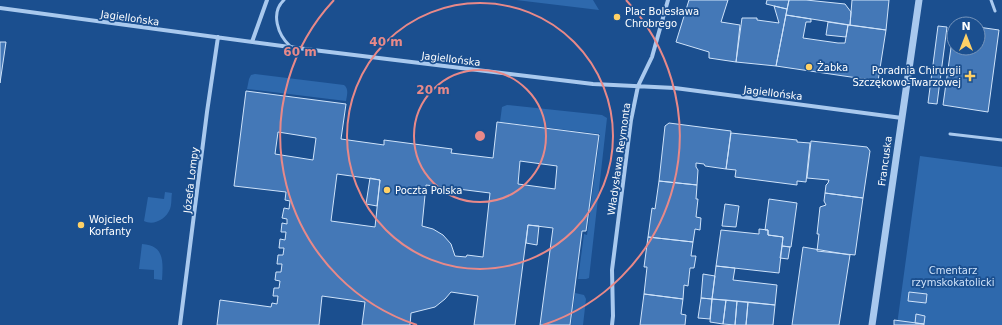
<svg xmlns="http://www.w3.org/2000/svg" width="1002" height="325" font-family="'DejaVu Sans',sans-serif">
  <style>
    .green { fill: #2e69ad }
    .building { fill: #4478b7; stroke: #cfe3fa; fill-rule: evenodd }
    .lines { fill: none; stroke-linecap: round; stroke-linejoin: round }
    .service { stroke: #a9c9ee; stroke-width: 3 }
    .minor { stroke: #a9c9ee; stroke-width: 4 }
    .tertiary { stroke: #a9c9ee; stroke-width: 7 }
    .ring { fill: none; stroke: #e88989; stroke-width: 2 }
    .poi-dot { fill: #ffd166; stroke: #1b4f8f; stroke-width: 1.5 }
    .labels { text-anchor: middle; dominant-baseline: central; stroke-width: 3.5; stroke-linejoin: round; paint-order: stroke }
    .poi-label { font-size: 10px; fill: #fff; stroke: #1b4f8f; text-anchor: start }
    .street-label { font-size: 10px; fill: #fff; stroke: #1b4f8f }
    .park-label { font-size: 10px; fill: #cfe3fa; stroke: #1b4f8f }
    .centre { fill: #e88989; stroke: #1b4f8f; stroke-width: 2 }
    .ring-label { font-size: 12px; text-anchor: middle; font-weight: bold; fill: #e88989; stroke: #1b4f8f; stroke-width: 3.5; stroke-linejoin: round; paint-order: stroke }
  </style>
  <rect width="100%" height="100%" fill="#1b4f8f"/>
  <path class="green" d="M 516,0 L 593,0 L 599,10 Z
    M 255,74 L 344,85 C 349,89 347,95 346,101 L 247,89 L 249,79 L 251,75 Z
    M 507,105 L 602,115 L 607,118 L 589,278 L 586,279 L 578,279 L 584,234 L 587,235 L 600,134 L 500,122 L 502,107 Z
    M 920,156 L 1002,167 L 1002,325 L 897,325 Z
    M 165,192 L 172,193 C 171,198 172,204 170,209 C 166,219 154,226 144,221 L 148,197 L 164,199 Z
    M 142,244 C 165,245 163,263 162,280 L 154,279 L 154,270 L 139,269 Z
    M 575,293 L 584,295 L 586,299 L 583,325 L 571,325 Z"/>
  <path class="building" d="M 689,0 L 728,0 L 721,22 L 740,25 L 736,62 L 709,58 L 709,52 L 676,42 Z
    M 767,0 L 789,0 L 787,9 L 766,4 Z
    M 789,0 L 806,0 L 845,4 L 851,12 L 850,25 L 786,15 Z
    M 852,0 L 889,0 L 886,30 L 850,25 Z
    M 774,6 L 787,9 L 776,66 L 736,62 L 742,18 L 757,18 L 757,20 L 779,23 Z
    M 786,15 L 811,19 L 811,22 L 806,22 L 803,38 L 838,43 L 845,43 L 848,25 L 886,30 L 878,81 L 776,66 Z
    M 828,22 L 848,25 L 846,37 L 826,35 Z
    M 938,26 L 947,27 L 937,104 L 928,103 Z
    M 954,26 L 954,48 L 978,48 L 978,27 L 999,30 L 988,112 L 943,105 Z
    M 0,42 L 6,42 L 0,83 Z
    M 246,91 L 346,104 L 341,139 L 384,145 L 384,140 L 452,149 L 451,153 L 493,158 L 497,122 L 599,135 L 586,231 L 582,231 L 570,325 L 540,325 L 553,228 L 528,225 L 515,325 L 474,325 L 478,296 L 451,292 L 445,299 L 435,307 L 411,313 L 410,325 L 362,325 L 365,302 L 322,296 L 319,325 L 217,325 L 220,300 L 271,307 L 272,303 L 277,304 L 278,296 L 273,296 L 274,288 L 279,288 L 280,281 L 275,280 L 276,272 L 281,272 L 282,264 L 277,264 L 278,255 L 283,255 L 284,248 L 279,248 L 280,239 L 285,240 L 286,232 L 281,232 L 282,223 L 287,224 L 287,219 L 282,218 L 284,208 L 289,209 L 290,201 L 285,200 L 286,192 L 234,186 ZM 278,132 L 316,138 L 313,160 L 275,154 ZM 520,161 L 557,166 L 555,189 L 518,184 ZM 337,174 L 380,180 L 375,227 L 331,221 ZM 426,185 L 490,193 L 483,257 L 467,255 L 466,257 L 455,256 L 451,244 L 443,235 L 433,229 L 422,226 Z
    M 669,123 L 731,131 L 726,169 L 705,166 L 704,164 L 696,163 L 696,167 L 698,170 L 697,185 L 659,181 L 665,126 Z
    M 731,133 L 797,140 L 797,142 L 810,143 L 806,182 L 797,181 L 797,185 L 735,177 L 736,170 L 726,169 Z
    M 811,141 L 867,147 L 870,151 L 863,198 L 825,193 L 826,185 L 828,183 L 829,180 L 807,178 Z
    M 370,178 L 380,180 L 377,206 L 366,204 Z
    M 659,181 L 697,185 L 696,199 L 698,199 L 696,217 L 701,218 L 700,230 L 695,229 L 693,242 L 648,237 L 652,208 L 655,209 Z
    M 825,193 L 863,198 L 855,255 L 817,251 L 819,234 L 817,234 L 820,207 L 826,205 L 824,201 Z
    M 769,199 L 797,203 L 791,247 L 782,246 L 783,237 L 768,235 L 768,230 L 765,230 Z
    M 725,204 L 739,206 L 736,227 L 722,226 Z
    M 528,225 L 539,226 L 537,245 L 526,243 Z
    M 759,229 L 768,230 L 768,235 L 783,237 L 779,273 L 716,266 L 721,230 L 759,234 Z
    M 648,237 L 693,242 L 691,256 L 696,256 L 694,268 L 690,268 L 688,286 L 684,285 L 683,299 L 644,294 L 647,267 L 644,267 Z
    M 782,246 L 790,247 L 788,259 L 780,258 Z
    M 803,247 L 850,255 L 839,325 L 792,325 Z
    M 716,266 L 735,268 L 733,280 L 777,285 L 775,305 L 712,299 Z
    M 703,274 L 715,276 L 712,299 L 701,298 Z
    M 909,292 L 927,294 L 926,303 L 908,301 Z
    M 644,294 L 683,299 L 681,314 L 686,315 L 685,325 L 640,325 Z
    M 701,298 L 712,299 L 710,319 L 698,318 Z
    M 712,299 L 726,300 L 723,324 L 710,322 Z
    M 726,300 L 737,301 L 735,325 L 723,324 Z
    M 737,301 L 748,302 L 746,325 L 735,325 Z
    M 748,302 L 775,305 L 773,325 L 746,325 Z
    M 916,314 L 925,316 L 924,324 L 915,323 Z
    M 894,320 L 924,324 L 924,325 L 894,325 Z"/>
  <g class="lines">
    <path class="service" d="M 284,0 C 270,13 278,35 290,46
      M 991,0 L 995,11
      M 950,134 L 1002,140"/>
    <path class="minor" d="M 0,8 L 305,49 L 593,84 L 675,88 L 902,118
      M 252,42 L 267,0
      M 180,325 L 207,112 L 218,37
      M 612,325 L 613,316 L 612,270 L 631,120 L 638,86 L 652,57 L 668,0"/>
    <path class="tertiary" d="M 872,325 L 919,0"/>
  </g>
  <g class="ring">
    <circle cx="480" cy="136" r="66"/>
    <circle cx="480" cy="136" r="133"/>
    <path d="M417 325A199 199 0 0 1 334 0M626 0A199 199 0 0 1 543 325"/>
  </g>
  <g class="poi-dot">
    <circle cx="617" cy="17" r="4"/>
    <circle cx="809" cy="67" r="4"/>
    <path d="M968 70h4v4h4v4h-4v4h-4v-4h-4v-4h4z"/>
    <circle cx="387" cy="190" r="4"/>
    <circle cx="81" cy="225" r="4"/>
  </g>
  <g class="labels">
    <g class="poi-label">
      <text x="625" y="11">Plac Bolesława<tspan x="625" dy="12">Chrobrego</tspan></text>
      <text x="817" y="67">Żabka</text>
      <text x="961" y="70" text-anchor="end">Poradnia Chirurgii<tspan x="961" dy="12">Szczękowo-Twarzowej</tspan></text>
      <text x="395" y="190">Poczta Polska</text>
      <text x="89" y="219">Wojciech<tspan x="89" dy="12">Korfanty</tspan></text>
    </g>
    <g class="street-label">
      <text transform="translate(130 18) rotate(8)">Jagiellońska</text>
      <text transform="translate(451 59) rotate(7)">Jagiellońska</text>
      <text transform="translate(773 93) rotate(7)">Jagiellońska</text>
      <text transform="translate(619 159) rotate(-82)">Władysława Reymonta</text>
      <text transform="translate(885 161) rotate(-82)">Francuska</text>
      <text transform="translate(191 180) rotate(-83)">Józefa Lompy</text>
    </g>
    <g class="park-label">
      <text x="953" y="270">Cmentarz<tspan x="953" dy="12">rzymskokatolicki</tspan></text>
    </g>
  </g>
  <circle cx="480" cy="136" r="6" class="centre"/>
  <g class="ring-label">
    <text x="386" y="46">40 m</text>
    <text x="300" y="56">60 m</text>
    <text x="433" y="94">20 m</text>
  </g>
  <g transform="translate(966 36)"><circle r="19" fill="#1b4f8f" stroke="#7695bc"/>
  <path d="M0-3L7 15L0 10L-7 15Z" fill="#ffd166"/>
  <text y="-6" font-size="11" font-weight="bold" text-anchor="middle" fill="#ffffff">N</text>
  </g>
</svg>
